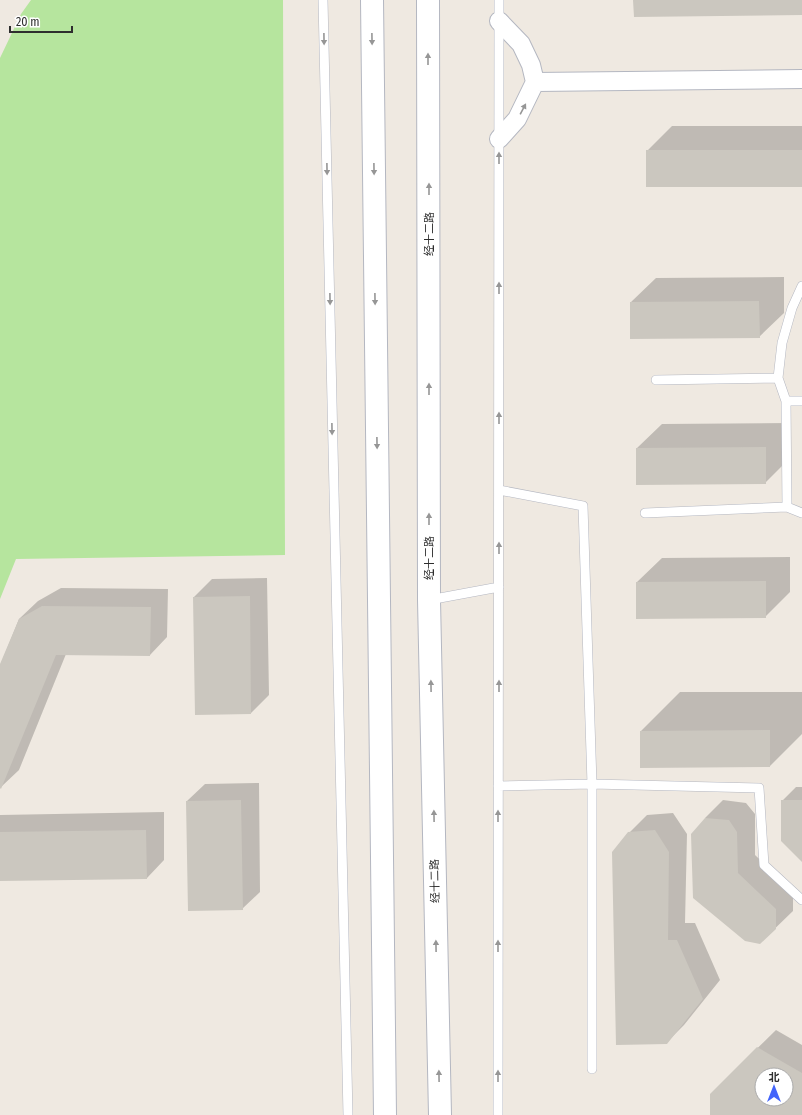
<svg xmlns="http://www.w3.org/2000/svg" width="802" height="1115" font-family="'Fira Sans Condensed','Noto Sans SC',sans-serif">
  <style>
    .green { fill: #b6e59e }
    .shadow { fill: #0003; fill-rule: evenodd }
    .building { fill: #cbc7bf; fill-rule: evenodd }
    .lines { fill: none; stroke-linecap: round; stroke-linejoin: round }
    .lane-casing { stroke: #b4b7c1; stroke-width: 10 }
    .street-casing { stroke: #b4b7c1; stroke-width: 20 }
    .secondary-casing { stroke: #b4b7c1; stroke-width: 24 }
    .lane { stroke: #fff; stroke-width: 9 }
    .street { stroke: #fff; stroke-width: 18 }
    .secondary { stroke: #fff; stroke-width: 22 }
    .oneway { fill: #969696 }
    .labels { text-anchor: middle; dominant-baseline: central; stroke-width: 3; stroke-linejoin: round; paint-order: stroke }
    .street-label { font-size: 11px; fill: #2e2e2e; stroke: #fff }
  </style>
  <rect width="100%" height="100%" fill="#efe9e1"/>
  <path class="green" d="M 31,0 L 283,0 L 285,555 L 16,559 L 0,599 L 0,58 L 21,14 Z"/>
  <path class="shadow" d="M 672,126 L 802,126 L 802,186 L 647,151 Z
    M 784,277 L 784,313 L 759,337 L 631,302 L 656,278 Z
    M 790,423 L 790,458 L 765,483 L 637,448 L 662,424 Z
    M 790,557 L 790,592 L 765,617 L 637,582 L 662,558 Z
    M 267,578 L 269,695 L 251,713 L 194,597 L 212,579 Z
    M 61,588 L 168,589 L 167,637 L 150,655 L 66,654 L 19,770 L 1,787 L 0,787 L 0,666 L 19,619 L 38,601 Z
    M 680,692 L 802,692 L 802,734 L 770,766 L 641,731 Z
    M 259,783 L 260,892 L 242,909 L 187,801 L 205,784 Z
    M 796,787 L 802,787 L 802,860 L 782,801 Z
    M 723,800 L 746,803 L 755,814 L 755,855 L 793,891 L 793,911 L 760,943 L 705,818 Z
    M 164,812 L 164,860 L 147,878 L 0,880 L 0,815 Z
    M 673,813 L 687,834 L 685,923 L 695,923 L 720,980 L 684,1025 L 666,1043 L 629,833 L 647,815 Z
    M 776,1030 L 802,1045 L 802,1115 L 711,1115 L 729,1076 ZM 762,1075 L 786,1075 L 786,1099 L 762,1099 Z"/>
  <path class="building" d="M 633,0 L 802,0 L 802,15 L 634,17 Z
    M 646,150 L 802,150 L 802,187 L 646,187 Z
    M 759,301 L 760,338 L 630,339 L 630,302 Z
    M 766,447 L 766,484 L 636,485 L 636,448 Z
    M 766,581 L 766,618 L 636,619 L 636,582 Z
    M 250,596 L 251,714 L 195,715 L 193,597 Z
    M 42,606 L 151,607 L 150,656 L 56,655 L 1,789 L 0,788 L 0,664 L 19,619 Z
    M 770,730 L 770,767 L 640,768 L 640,731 Z
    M 241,800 L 243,910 L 188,911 L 186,801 Z
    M 781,800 L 802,800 L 802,862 L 781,841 Z
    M 705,818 L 729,820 L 737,832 L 738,873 L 776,909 L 776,929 L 760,944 L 745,941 L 693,898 L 691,834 Z
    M 146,830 L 147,879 L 0,881 L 0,832 Z
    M 655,830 L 669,852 L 668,940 L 677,940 L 703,999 L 667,1044 L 616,1045 L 612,852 L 628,832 Z
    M 757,1047 L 802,1073 L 802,1115 L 710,1115 L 710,1094 ZM 762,1075 L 786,1075 L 786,1099 L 762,1099 Z"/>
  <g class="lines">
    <defs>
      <path id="lane" d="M 323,0 L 348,1115
        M 656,380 L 778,378
        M 786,401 L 802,401
        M 499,490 L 583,506 L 592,784 L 592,1069
        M 787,507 L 786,401 L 778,378 L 782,343 L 792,308 L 802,286
        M 645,513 L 787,507 L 802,513
        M 429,600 L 499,587
        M 498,786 L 592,784 L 759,788 L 764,865 L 802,900
        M 498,1115 L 499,0"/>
      <path id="street" d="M 535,82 L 802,79
        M 499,139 L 517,119 L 535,82 L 531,65 L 521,44 L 499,21"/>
      <path id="secondary" d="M 372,0 L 385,1115
        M 428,0 L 429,600 L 440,1115"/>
    </defs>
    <use href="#lane" class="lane-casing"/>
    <use href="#street" class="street-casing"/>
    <use href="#secondary" class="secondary-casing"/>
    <use href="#lane" class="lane"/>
    <use href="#street" class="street"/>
    <use href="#secondary" class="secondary"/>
  </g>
  <defs><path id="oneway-solid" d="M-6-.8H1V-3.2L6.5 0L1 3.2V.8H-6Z"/></defs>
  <g class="oneway">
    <use href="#oneway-solid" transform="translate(324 39) rotate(89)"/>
    <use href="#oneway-solid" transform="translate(372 39) rotate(89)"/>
    <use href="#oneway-solid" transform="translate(428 59) rotate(-90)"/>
    <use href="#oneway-solid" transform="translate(523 109) rotate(-62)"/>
    <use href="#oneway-solid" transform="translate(499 158) rotate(-90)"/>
    <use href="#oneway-solid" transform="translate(327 169) rotate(89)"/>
    <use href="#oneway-solid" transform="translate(374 169) rotate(89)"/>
    <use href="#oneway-solid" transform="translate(429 189) rotate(-90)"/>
    <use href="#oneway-solid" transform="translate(499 288) rotate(-90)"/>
    <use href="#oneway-solid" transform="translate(330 299) rotate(89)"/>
    <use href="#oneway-solid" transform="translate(375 299) rotate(89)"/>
    <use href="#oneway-solid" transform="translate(429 389) rotate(-90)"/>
    <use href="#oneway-solid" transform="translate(499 418) rotate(-90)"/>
    <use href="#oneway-solid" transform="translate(332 429) rotate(89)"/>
    <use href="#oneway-solid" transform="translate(377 443) rotate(89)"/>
    <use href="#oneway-solid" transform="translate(429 519) rotate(-90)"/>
    <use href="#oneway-solid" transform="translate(499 548) rotate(-90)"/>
    <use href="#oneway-solid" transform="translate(431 686) rotate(-91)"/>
    <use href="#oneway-solid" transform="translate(499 686) rotate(-90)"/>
    <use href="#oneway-solid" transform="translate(434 816) rotate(-91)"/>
    <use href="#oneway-solid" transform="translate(498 816) rotate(-90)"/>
    <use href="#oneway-solid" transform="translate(436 946) rotate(-91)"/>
    <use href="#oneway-solid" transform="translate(498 946) rotate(-90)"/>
    <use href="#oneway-solid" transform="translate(439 1076) rotate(-91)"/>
    <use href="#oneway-solid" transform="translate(498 1076) rotate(-90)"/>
  </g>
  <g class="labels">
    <g class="street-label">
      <text transform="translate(429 234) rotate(-90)">经十二路</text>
      <text transform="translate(429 558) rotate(-90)">经十二路</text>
      <text transform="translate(435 881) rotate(-91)">经十二路</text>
    </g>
  </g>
  <g transform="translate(774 1087)"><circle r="19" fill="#ffffff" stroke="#ababab"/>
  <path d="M0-3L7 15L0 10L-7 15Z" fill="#4264fb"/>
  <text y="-6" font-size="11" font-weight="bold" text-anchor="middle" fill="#2e2e2e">北</text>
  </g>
  <path d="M10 26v6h62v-6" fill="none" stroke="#2e2e2e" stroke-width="2"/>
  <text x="16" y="26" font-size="12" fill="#2e2e2e" stroke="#ffffff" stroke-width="3" paint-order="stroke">20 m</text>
</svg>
